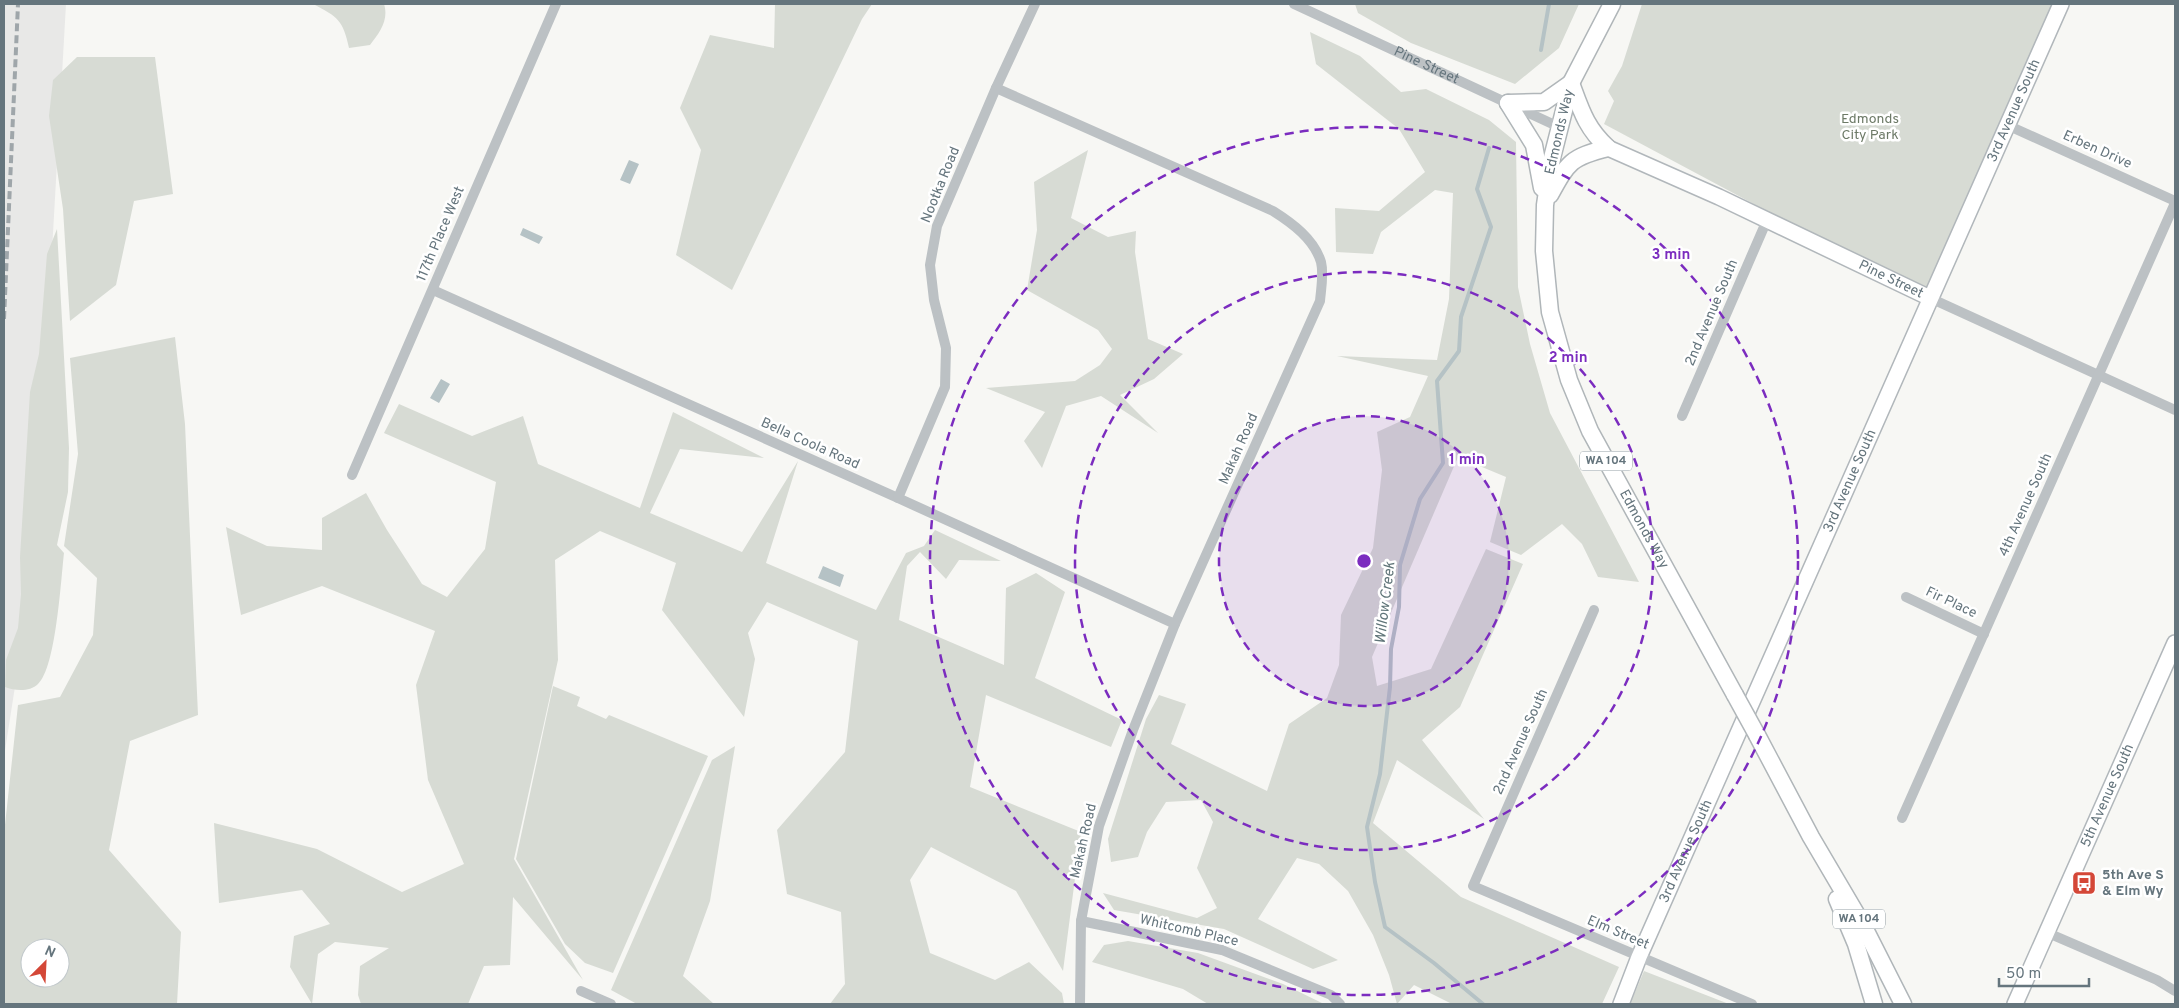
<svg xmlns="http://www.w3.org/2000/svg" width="2179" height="1008" font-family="Overpass,sans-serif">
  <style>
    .built { fill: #e8e8e7 }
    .green { fill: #d7dbd4; fill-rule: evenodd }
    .water { fill: #b5c2c5 }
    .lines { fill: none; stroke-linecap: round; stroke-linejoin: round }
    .stream { stroke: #b5c2c5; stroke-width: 4 }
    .secondary-casing { stroke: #b1b7bb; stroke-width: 18 }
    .primary-casing { stroke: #b0b6b9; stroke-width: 19 }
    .street { stroke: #bcc1c4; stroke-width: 10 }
    .secondary { stroke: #fff; stroke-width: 15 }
    .primary { stroke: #fff; stroke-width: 16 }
    .rail { stroke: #9fa6aa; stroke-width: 4; stroke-dasharray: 8 4; stroke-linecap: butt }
    .primary-bridge-casing { stroke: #b0b6b9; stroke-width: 19; stroke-linecap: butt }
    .primary-bridge { stroke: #fff; stroke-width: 16 }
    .ring { fill: none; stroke: #7b2cbf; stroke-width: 2.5; stroke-dasharray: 9 6 }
    .labels { text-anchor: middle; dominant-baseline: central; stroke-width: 5; stroke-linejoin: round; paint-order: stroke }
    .shield { fill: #fff; stroke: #939ea4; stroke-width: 1 }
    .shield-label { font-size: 12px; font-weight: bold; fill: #65757d }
    .street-label { font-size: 14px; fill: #65757d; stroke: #fff }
    .park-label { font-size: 14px; fill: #6d7a67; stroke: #fff }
    .poi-label { font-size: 14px; font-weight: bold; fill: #65757d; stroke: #fff; text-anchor: start }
    .water-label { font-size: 15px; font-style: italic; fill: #5f7478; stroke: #fff }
    .centre { fill: #7b2cbf; stroke: #fff; stroke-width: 2.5 }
    .ring-label { font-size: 15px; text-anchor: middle; font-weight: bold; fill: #7b2cbf; stroke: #fff; stroke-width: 5; stroke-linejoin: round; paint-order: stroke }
  </style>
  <rect width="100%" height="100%" fill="#f7f7f4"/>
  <path class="built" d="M 4,4 L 66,4 L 47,339 L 26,616 L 4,757 Z"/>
  <path class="green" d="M 313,4 L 384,4 C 389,20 380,32 370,45 L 349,48 C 343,20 338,17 313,4 Z
    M 775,4 L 872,4 L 862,19 L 732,290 L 676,255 L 701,150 L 680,108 L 710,35 L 774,48 Z
    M 1355,4 L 1579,4 L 1559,48 L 1515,84 L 1411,43 L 1358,13 Z
    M 1642,4 L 2060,4 L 1930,298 L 1604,124 L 1614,101 L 1608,91 L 1622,66 Z
    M 1310,32 L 1360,56 L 1401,92 L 1426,89 L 1489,120 L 1516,142 L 1518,287 L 1530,344 L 1550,413 L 1639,582 L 1598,577 L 1582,544 L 1562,524 L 1521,555 L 1490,542 L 1506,477 L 1458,457 L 1372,657 L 1377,686 L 1431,669 L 1486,549 L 1523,564 L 1460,707 L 1422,740 L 1484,819 L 1397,760 L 1373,823 L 1461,897 L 1619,967 L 1602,1004 L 1452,1004 L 1414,985 L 1397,1004 L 1389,975 L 1373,935 L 1348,891 L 1319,864 L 1297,858 L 1258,919 L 1338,960 L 1313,969 L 1224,929 L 1114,910 L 1103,893 L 1197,918 L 1217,908 L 1197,868 L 1213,822 L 1201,800 L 1166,802 L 1147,832 L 1138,857 L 1111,862 L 1108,839 L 1146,719 L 1159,695 L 1186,704 L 1171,744 L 1267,791 L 1289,724 L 1327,698 L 1339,665 L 1341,615 L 1373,548 L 1382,470 L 1377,432 L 1410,417 L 1428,376 L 1337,356 L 1437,360 L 1449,299 L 1453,193 L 1435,190 L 1381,232 L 1373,254 L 1336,252 L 1335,208 L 1379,211 L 1425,172 L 1399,129 L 1316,64 Z
    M 77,57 L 155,57 L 173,194 L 134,201 L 116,285 L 70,321 L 63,209 L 49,116 L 53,80 Z
    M 1088,150 L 1071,218 L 1108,237 L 1136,231 L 1135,252 L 1148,339 L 1183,354 L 1154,379 L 1120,395 L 1158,433 L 1101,396 L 1066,406 L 1042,468 L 1024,441 L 1045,412 L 986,388 L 1075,381 L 1100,365 L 1112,349 L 1098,330 L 1027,290 L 1037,230 L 1034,182 Z
    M 57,229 L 69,448 L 68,492 L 57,545 L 64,553 C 61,579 56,668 38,684 C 30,692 15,691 5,687 L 6,660 L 18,628 L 21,594 L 20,557 L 30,392 L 39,354 L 47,254 Z
    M 175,337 L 185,424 L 198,715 L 130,741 L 109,850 L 181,932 L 177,1004 L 4,1004 L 4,834 L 18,705 L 60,697 L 93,635 L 97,578 L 64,546 L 78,454 L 70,358 ZM 30,948 L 60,948 L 60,978 L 30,978 Z
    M 399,404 L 472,436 L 523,416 L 538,464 L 640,508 L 673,412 L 764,458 L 680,449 L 650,513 L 742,552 L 798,461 L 766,563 L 876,610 L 906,553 L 924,546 L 935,530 L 1001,561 L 959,560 L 946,579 L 920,552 L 907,566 L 899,620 L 1004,665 L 1006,588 L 1036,573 L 1065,592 L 1035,678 L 1122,720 L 1111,747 L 986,695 L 970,787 L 1081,832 L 1063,971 L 1016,891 L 931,847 L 910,880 L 930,953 L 995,980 L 1029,962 L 1062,993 L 1064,1004 L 830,1004 L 845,984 L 841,912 L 787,894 L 777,830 L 845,752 L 858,641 L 767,602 L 748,633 L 755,659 L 744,717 L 662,610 L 676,563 L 600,531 L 555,560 L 558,660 L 514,859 L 583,980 L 513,897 L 510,965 L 484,966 L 468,1004 L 361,1004 L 358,995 L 360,966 L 389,948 L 335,942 L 318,954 L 312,1004 L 290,967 L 294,936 L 330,924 L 302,890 L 219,903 L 214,823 L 317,849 L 402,892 L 464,864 L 428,780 L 416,685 L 435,631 L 322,586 L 241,615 L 226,527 L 267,546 L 322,550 L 322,518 L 366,493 L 387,530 L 422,584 L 447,597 L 485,549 L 496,482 L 384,433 Z
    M 553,686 L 580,697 L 577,706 L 606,719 L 609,715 L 708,756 L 613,973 L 585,963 L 565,944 L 516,859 Z
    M 735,746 L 710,901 L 683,976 L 714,1004 L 637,1004 L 611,990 L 712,760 Z
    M 1128,941 L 1198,953 L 1283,984 L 1324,1004 L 1208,1004 L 1183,989 L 1092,962 L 1104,945 Z
    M 1644,971 L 1729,1004 L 1630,1004 Z"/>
  <path class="water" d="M 629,160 L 639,164 L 630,184 L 620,180 Z
    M 523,228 L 543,237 L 539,244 L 520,235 Z
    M 441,379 L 450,384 L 439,403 L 430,398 Z
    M 823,566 L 844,575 L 840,587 L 818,578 Z"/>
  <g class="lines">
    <path class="stream" d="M 1541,50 L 1549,4
      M 1483,1004 L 1434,963 L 1385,927 L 1375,882 L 1367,827 L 1380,774 L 1390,687 L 1391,649 L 1399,607 L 1400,565 L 1420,499 L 1443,463 L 1437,381 L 1459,351 L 1461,317 L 1491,227 L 1477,189 L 1489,148"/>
    <defs>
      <g id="secondary">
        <path id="s2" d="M 1608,148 L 1719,197 L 1930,298"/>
        <path id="s3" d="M 1621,1004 L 1639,957 L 2061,4"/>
        <path id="s4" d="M 2015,1004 L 2175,643"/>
      </g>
      <g id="primary">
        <path id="s5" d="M 1612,4 L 1571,83 L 1552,158 L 1545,205 L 1544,251 L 1550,312 L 1569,380 L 1590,431 L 1735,695"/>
        <path d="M 1571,83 C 1581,110 1586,128 1608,148"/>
        <path d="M 1508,103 L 1534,145 L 1542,188"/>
        <path d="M 1508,103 L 1544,102 L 1571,83"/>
        <path d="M 1550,195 C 1568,162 1571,157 1608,148"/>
        <path d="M 1757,735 L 1811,837 L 1864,927 L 1903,1004"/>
        <path d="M 1837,899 L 1856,944 L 1874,1004"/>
      </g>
    </defs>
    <use href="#secondary" class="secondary-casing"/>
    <use href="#primary" class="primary-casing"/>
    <g class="street">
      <path id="s1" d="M 1294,4 L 1559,127"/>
      <path d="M 996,88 L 1273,211 C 1292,223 1314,239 1321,262 C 1324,274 1321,289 1320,301 L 1175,624 L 1133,730 L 1099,826 L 1081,921 L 1080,1004"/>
      <path d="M 2007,125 L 2175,201"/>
      <path d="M 433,290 L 898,498 L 1175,624"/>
      <path d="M 1930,298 L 2175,410"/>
      <path d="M 1682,416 L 1767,220"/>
      <path d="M 352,475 L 556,4"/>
      <path d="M 898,498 L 945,387 L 946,348 L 934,300 L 930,265 L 937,226 L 996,88 L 1035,4"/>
      <path d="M 1906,597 L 1984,634"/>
      <path d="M 1594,610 L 1473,886 L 1752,1004"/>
      <path d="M 1902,818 L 2175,203"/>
      <path d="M 1081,921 L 1222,950 L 1331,995 L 1340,1004"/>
      <path d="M 2048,933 L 2157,980 L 2175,991"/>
      <path d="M 581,991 L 611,1004"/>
    </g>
    <use href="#secondary" class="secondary"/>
    <use href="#primary" class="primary"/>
    <path class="rail" d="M 4,319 L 18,4"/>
    <defs>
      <path id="primary-bridge" d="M 1735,695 L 1757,735"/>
    </defs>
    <use href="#primary-bridge" class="primary-bridge-casing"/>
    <use href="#primary-bridge" class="primary-bridge"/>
  </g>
  <circle cx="1364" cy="561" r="145" fill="#7b2cbf" fill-opacity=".12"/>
  <g class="ring">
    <circle cx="1364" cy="561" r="145"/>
    <circle cx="1364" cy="561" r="289"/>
    <circle cx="1364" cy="561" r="434"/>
  </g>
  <defs>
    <symbol id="bus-square" viewBox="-11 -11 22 22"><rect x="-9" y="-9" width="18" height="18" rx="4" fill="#d44737" stroke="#fff"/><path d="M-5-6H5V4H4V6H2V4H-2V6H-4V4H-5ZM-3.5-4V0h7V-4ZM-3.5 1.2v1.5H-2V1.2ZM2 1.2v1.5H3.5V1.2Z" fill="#fff"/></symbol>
  </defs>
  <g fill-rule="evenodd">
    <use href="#bus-square" x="2070" y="869" width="28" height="28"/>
  </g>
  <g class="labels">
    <g class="shield">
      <rect x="1580" y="451.5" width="52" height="19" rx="4"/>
      <rect x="1833" y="909.5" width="52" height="19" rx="4"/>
    </g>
    <g class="shield-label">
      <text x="1606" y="461">WA 104</text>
      <text x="1859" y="919">WA 104</text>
    </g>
    <g class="street-label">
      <text stroke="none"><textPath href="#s1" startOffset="146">Pine Street</textPath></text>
      <text stroke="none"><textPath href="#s3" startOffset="976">3rd Avenue South</textPath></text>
      <text transform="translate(1560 132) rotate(-77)">Edmonds Way</text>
      <text transform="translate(2097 150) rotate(24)">Erben Drive</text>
      <text transform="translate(941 185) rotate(-68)">Nootka Road</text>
      <text transform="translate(441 234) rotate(-67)">117th Place West</text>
      <text stroke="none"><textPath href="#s2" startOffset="312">Pine Street</textPath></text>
      <text transform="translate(1712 313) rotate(-67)">2nd Avenue South</text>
      <text transform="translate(810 444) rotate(24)">Bella Coola Road</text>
      <text transform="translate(1239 449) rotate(-66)">Makah Road</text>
      <text stroke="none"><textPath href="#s3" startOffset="571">3rd Avenue South</textPath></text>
      <text transform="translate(2026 505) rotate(-66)">4th Avenue South</text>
      <text stroke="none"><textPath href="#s5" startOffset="559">Edmonds Way</textPath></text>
      <text transform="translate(1951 603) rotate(25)">Fir Place</text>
      <text transform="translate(1521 742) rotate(-66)">2nd Avenue South</text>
      <text stroke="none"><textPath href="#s4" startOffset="228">5th Avenue South</textPath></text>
      <text transform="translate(1084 841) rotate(-77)">Makah Road</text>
      <text stroke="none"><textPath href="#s3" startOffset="166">3rd Avenue South</textPath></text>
      <text transform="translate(1189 931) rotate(13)">Whitcomb Place</text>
      <text transform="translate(1618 933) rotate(23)">Elm Street</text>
    </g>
    <g class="park-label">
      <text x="1870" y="119">Edmonds<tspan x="1870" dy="16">City Park</tspan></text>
    </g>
    <g class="poi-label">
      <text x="2102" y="875">5th Ave S<tspan x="2102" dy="16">&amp; Elm Wy</tspan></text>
    </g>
    <g class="water-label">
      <text transform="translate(1386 603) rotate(-83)">Willow Creek</text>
    </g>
  </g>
  <circle cx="1364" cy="561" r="8" class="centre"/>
  <g class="ring-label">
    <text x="1671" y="259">3 min</text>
    <text x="1568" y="362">2 min</text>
    <text x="1467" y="464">1 min</text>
  </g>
  <rect width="2179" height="1008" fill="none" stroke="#65757d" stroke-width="10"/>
  <g transform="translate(45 963) rotate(24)"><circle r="24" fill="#ffffff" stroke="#c1c8cb"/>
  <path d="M0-4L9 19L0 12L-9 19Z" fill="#d44737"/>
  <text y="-8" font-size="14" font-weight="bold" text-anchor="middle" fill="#65757d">N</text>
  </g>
  <path d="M1999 978v8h90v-8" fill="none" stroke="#65757d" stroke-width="2.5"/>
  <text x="2006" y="978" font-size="15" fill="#65757d" stroke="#ffffff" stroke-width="4" paint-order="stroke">50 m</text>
</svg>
